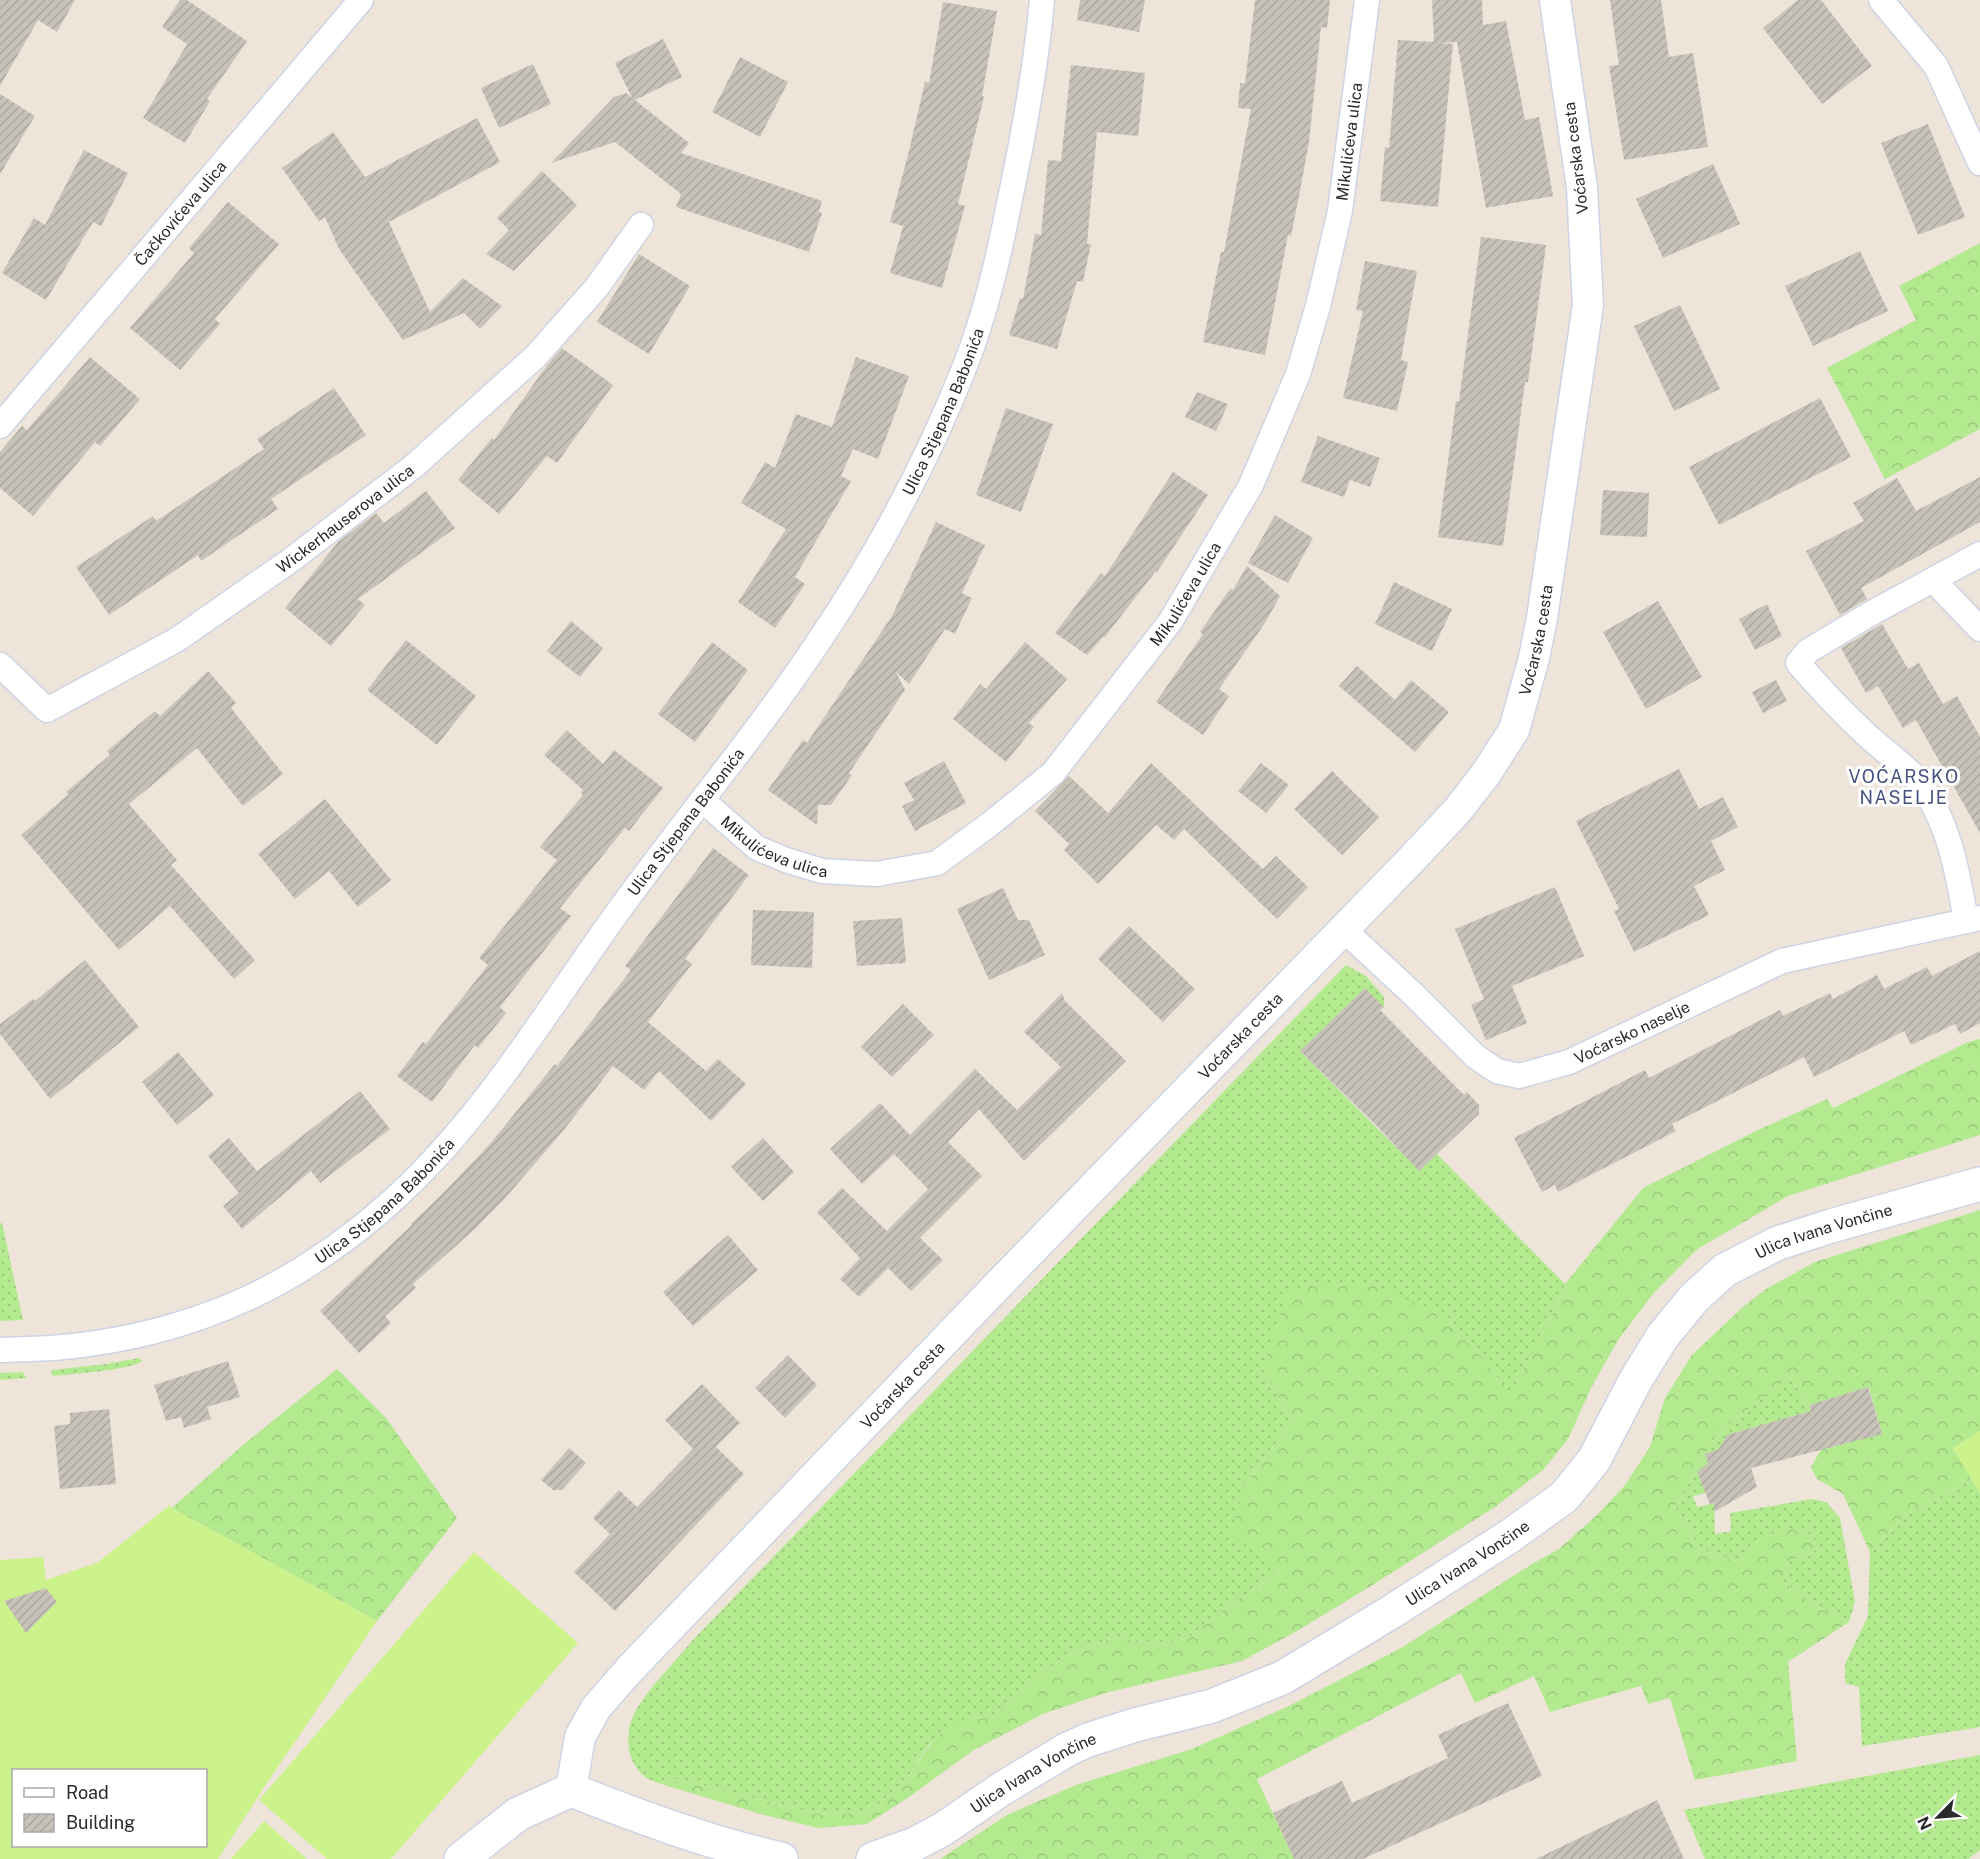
<svg xmlns="http://www.w3.org/2000/svg" width="1980" height="1859" font-family="'Public Sans',sans-serif">
  <style>
    .grass { fill: url(#grass-dots) }
    .forest { fill: url(#forest-crowns) }
    .pitch { fill: #ccf38b; fill-rule: evenodd }
    .building { fill: url(#building-hatch) }
    .lines { fill: none; stroke-linecap: round; stroke-linejoin: round }
    .minor-casing { stroke: #cfd4e5; stroke-width: 27 }
    .tertiary-casing { stroke: #cfd4e5; stroke-width: 33 }
    .secondary-casing { stroke: #cfd4e5; stroke-width: 36 }
    .minor { stroke: #fff; stroke-width: 24 }
    .tertiary { stroke: #fff; stroke-width: 30 }
    .secondary { stroke: #fff; stroke-width: 33 }
    .labels { text-anchor: middle; dominant-baseline: central; stroke-width: 6; stroke-linejoin: round; paint-order: stroke }
    .street-label { font-size: 16px; fill: #2a2a2a; stroke: #fff }
    .neighbourhood-label { font-size: 18px; letter-spacing: 1.5px; fill: #455280; stroke: #fff }
  </style>
  <defs>
    <pattern id="grass-dots" width="8" height="8" patternUnits="userSpaceOnUse" patternTransform="scale(1.5)"><rect width="8" height="8" fill="#b3ea90"/><path d="M2 2h.1M6 6h.1" fill="none" stroke="#9ac97c" stroke-width="1.8" stroke-linecap="round"/></pattern>
    <pattern id="forest-crowns" width="20" height="18" patternUnits="userSpaceOnUse" patternTransform="scale(1.5)"><rect width="20" height="18" fill="#b3ea90"/><path d="M2 6a3 3 0 1 1 6 0M12 15a3 3 0 1 1 6 0" fill="none" stroke="#9ac97c"/></pattern>
    <pattern id="building-hatch" width="6" height="6" patternUnits="userSpaceOnUse" patternTransform="scale(1.5)"><rect width="6" height="6" fill="#c8c3b9"/><path d="M-1 1l2-2M0 6l6-6M5 7l2-2" fill="none" stroke="#aca89f"/></pattern>
  </defs>
  <rect width="100%" height="100%" fill="#eee4da"/>
  <path class="grass" d="M 1346,965 L 1366,976 L 1384,997 L 1384,1007 L 1301,1052 L 1402,1153 L 1437,1154 L 1565,1284 L 1549,1321 L 1511,1395 L 1450,1319 L 1263,1369 L 1292,1422 L 1244,1486 L 1281,1571 L 1227,1607 L 1187,1639 L 1165,1642 L 1112,1639 L 1085,1646 L 1062,1658 L 989,1719 L 968,1717 L 930,1743 L 906,1781 L 874,1808 L 857,1813 L 824,1815 L 681,1780 L 665,1778 L 661,1784 C 657,1782 652,1781 648,1779 C 627,1766 624,1737 633,1716 C 643,1694 675,1662 691,1642 Z
    M 0,1223 L 2,1223 L 23,1320 L 0,1321 Z
    M 140,1358 L 142,1361 C 133,1370 70,1374 54,1376 L 51,1373 L 52,1370 L 106,1364 Z
    M 22,1372 L 27,1378 L 0,1380 L 0,1373 Z
    M 1790,1377 L 1809,1405 L 1811,1411 L 1727,1435 L 1719,1449 L 1705,1454 L 1708,1463 L 1706,1493 L 1693,1496 L 1697,1507 L 1714,1503 L 1715,1534 L 1731,1531 L 1730,1513 L 1812,1499 L 1826,1502 L 1840,1518 L 1855,1602 L 1849,1622 L 1810,1603 L 1783,1581 L 1788,1562 L 1817,1550 L 1813,1535 L 1787,1528 L 1763,1538 L 1739,1562 L 1700,1549 L 1675,1507 L 1718,1432 Z
    M 1972,1480 L 1980,1494 L 1980,1727 L 1862,1746 L 1859,1687 L 1845,1683 L 1845,1664 L 1868,1616 L 1870,1552 L 1904,1516 Z
    M 1980,1755 L 1980,1850 L 1968,1859 L 1705,1859 L 1684,1810 Z"/>
  <path class="forest" d="M 1980,243 L 1980,429 L 1885,479 L 1827,368 L 1916,320 L 1899,286 Z
    M 1980,1039 L 1980,1135 L 1788,1196 L 1696,1250 L 1653,1294 L 1618,1340 L 1591,1388 L 1568,1439 L 1543,1470 L 1495,1507 L 1371,1586 L 1297,1631 L 1242,1661 L 1105,1693 L 1043,1714 L 974,1750 L 909,1797 L 867,1824 L 819,1828 L 764,1815 L 661,1784 L 665,1778 L 681,1780 L 824,1815 L 857,1813 L 874,1808 L 906,1781 L 931,1743 L 951,1725 L 968,1717 L 989,1719 L 1062,1658 L 1085,1646 L 1112,1639 L 1165,1642 L 1187,1639 L 1227,1607 L 1280,1572 L 1231,1533 L 1244,1486 L 1292,1422 L 1263,1369 L 1288,1289 L 1369,1282 L 1450,1319 L 1511,1394 L 1549,1321 L 1565,1284 L 1643,1188 L 1760,1129 L 1827,1099 L 1833,1108 L 1968,1042 Z
    M 1980,1210 L 1980,1431 L 1953,1448 L 1972,1480 L 1904,1516 L 1870,1552 L 1843,1494 L 1817,1479 L 1811,1467 L 1822,1448 L 1882,1434 L 1869,1388 L 1809,1405 L 1790,1377 L 1718,1432 L 1675,1507 L 1700,1549 L 1739,1562 L 1762,1538 L 1787,1528 L 1813,1535 L 1817,1550 L 1788,1562 L 1783,1581 L 1810,1603 L 1849,1622 L 1788,1662 L 1797,1761 L 1695,1780 L 1670,1698 L 1648,1704 L 1641,1686 L 1550,1712 L 1534,1676 L 1475,1703 L 1461,1673 L 1257,1779 L 1294,1859 L 940,1859 L 1007,1815 L 1076,1785 L 1192,1749 L 1289,1706 L 1401,1648 L 1532,1564 L 1559,1549 L 1597,1515 L 1625,1485 L 1650,1447 L 1665,1398 L 1692,1355 L 1744,1306 L 1766,1289 L 1815,1262 Z
    M 337,1369 L 386,1418 L 457,1518 L 377,1621 L 172,1508 L 243,1445 Z"/>
  <path class="pitch" d="M 1980,1431 L 1980,1494 L 1953,1448 Z
    M 170,1505 L 172,1508 L 377,1621 L 267,1783 L 218,1859 L 0,1859 L 0,1560 L 43,1557 L 46,1580 L 97,1563 ZM 14,1770 L 206,1770 L 206,1846 L 14,1846 Z
    M 474,1552 L 578,1643 L 391,1859 L 327,1859 L 259,1800 Z
    M 264,1821 L 307,1859 L 231,1859 Z"/>
  <path class="building" d="M 0,0 L 75,0 L 57,32 L 38,20 L 0,86 Z
    M 180,0 L 187,0 L 247,41 L 207,99 L 210,101 L 185,143 L 143,118 L 187,44 L 162,27 Z
    M 1080,0 L 1145,0 L 1139,32 L 1077,20 Z
    M 1255,0 L 1330,0 L 1327,28 L 1321,27 L 1309,142 L 1300,191 L 1291,236 L 1288,235 L 1265,355 L 1203,342 L 1221,252 L 1224,252 L 1251,109 L 1238,108 L 1240,83 L 1245,83 Z
    M 1432,0 L 1482,0 L 1483,25 L 1506,21 L 1525,120 L 1539,117 L 1553,196 L 1486,208 L 1457,42 L 1438,43 L 1453,44 L 1438,207 L 1380,201 L 1385,147 L 1389,148 L 1398,40 L 1434,42 Z
    M 1610,0 L 1661,0 L 1669,57 L 1693,53 L 1708,147 L 1624,160 L 1609,66 L 1619,65 Z
    M 1798,0 L 1821,0 L 1872,66 L 1822,104 L 1763,28 Z
    M 943,2 L 997,11 L 982,96 L 984,97 L 958,204 L 965,206 L 942,288 L 890,273 L 903,226 L 890,222 L 908,155 L 925,82 L 929,83 Z
    M 663,39 L 682,77 L 635,100 L 689,143 L 681,153 L 822,201 L 819,212 L 822,213 L 809,252 L 676,207 L 681,194 L 615,142 L 551,163 L 614,97 L 626,93 L 632,98 L 615,63 Z
    M 740,57 L 788,82 L 760,137 L 712,112 Z
    M 533,64 L 551,104 L 499,128 L 481,88 Z
    M 1071,65 L 1145,73 L 1138,136 L 1097,132 L 1087,244 L 1091,244 L 1083,282 L 1077,281 L 1057,349 L 1009,335 L 1020,298 L 1023,299 L 1035,234 L 1041,235 L 1048,160 L 1061,161 Z
    M 0,94 L 35,116 L 0,174 Z
    M 477,118 L 500,162 L 389,222 L 430,312 L 463,278 L 502,306 L 480,329 L 464,313 L 403,340 L 339,249 L 325,217 L 319,221 L 282,168 L 333,132 L 365,177 Z
    M 1928,124 L 1965,217 L 1918,235 L 1881,143 Z
    M 84,150 L 128,173 L 101,226 L 93,222 L 46,300 L 2,273 L 34,218 L 45,225 Z
    M 1713,164 L 1740,224 L 1663,258 L 1636,199 Z
    M 542,171 L 577,205 L 514,271 L 486,254 L 509,230 L 497,218 Z
    M 228,202 L 279,244 L 215,319 L 220,324 L 180,370 L 130,328 L 194,253 L 189,248 Z
    M 1481,237 L 1546,245 L 1528,382 L 1525,382 L 1503,546 L 1438,537 L 1456,401 L 1459,401 Z
    M 1860,251 L 1888,311 L 1813,346 L 1785,286 Z
    M 639,254 L 690,286 L 649,354 L 597,322 Z
    M 1365,261 L 1417,271 L 1401,360 L 1408,362 L 1397,411 L 1343,398 L 1363,311 L 1356,310 Z
    M 1680,305 L 1720,389 L 1674,411 L 1634,326 Z
    M 562,348 L 613,385 L 557,463 L 547,456 L 499,514 L 458,480 L 492,438 L 494,440 L 548,364 Z
    M 90,357 L 140,399 L 100,446 L 95,442 L 33,516 L 0,488 L 0,452 L 22,426 L 27,430 Z
    M 856,357 L 909,376 L 878,459 L 853,449 L 841,476 L 851,481 L 795,577 L 805,584 L 775,628 L 738,602 L 786,529 L 741,503 L 765,462 L 775,468 L 796,414 L 832,427 Z
    M 334,388 L 366,435 L 271,499 L 278,509 L 201,561 L 198,555 L 109,615 L 76,567 L 153,516 L 156,521 L 264,449 L 257,439 Z
    M 1197,392 L 1228,404 L 1216,431 L 1185,417 Z
    M 1820,398 L 1851,457 L 1719,525 L 1689,467 Z
    M 1006,408 L 1053,424 L 1021,512 L 976,495 Z
    M 1318,436 L 1380,458 L 1370,487 L 1350,480 L 1344,497 L 1301,482 Z
    M 1173,472 L 1208,495 L 1157,572 L 1156,571 L 1104,638 L 1103,637 L 1087,655 L 1055,633 L 1101,573 L 1105,576 Z
    M 1980,477 L 1980,522 L 1861,588 L 1867,599 L 1840,615 L 1806,551 L 1864,521 L 1853,503 L 1897,478 L 1916,511 Z
    M 1603,490 L 1649,493 L 1647,537 L 1600,535 Z
    M 426,491 L 455,528 L 358,599 L 365,605 L 331,646 L 285,608 L 338,542 L 376,513 L 384,523 Z
    M 1275,515 L 1313,538 L 1288,583 L 1248,563 Z
    M 936,522 L 985,545 L 962,593 L 972,598 L 955,634 L 945,629 L 909,684 L 896,672 L 905,690 L 849,773 L 852,775 L 831,805 L 818,805 L 817,825 L 768,790 L 803,740 L 807,743 L 892,616 Z
    M 1247,566 L 1280,596 L 1265,623 L 1219,689 L 1229,696 L 1203,735 L 1156,702 L 1203,634 L 1200,632 L 1230,589 L 1233,590 Z
    M 1394,582 L 1452,609 L 1432,651 L 1375,624 Z
    M 1658,601 L 1702,677 L 1646,709 L 1603,632 Z
    M 1767,604 L 1782,636 L 1755,650 L 1739,619 Z
    M 571,621 L 603,648 L 580,677 L 547,651 Z
    M 1882,624 L 1908,669 L 1919,663 L 1943,704 L 1957,696 L 1980,737 L 1980,833 L 1916,720 L 1903,728 L 1878,686 L 1866,693 L 1841,648 Z
    M 406,640 L 476,696 L 437,745 L 367,690 Z
    M 712,642 L 748,670 L 695,742 L 658,714 Z
    M 1025,642 L 1067,679 L 1029,723 L 1034,727 L 1006,762 L 953,719 L 980,684 L 986,689 Z
    M 1357,666 L 1395,700 L 1411,680 L 1449,712 L 1415,752 L 1339,686 Z
    M 208,671 L 236,703 L 231,708 L 283,774 L 243,806 L 197,748 L 129,804 L 177,860 L 171,865 L 255,960 L 234,979 L 170,906 L 119,950 L 21,835 L 69,794 L 66,792 L 110,755 L 107,751 L 155,711 L 160,716 Z
    M 1776,680 L 1787,701 L 1763,713 L 1752,692 Z
    M 567,730 L 603,764 L 614,750 L 663,788 L 629,831 L 625,828 L 560,908 L 571,916 L 500,1007 L 506,1013 L 478,1048 L 475,1045 L 432,1102 L 397,1076 L 423,1042 L 426,1044 L 488,965 L 479,958 L 557,860 L 540,847 L 583,795 L 581,793 L 583,790 L 544,755 Z
    M 944,761 L 966,803 L 915,831 L 902,806 L 914,800 L 904,783 Z
    M 1151,763 L 1263,869 L 1276,856 L 1308,887 L 1277,919 L 1184,829 L 1174,840 L 1156,825 L 1098,884 L 1064,850 L 1069,844 L 1035,811 L 1069,776 L 1108,813 Z
    M 1261,763 L 1289,785 L 1266,813 L 1238,791 Z
    M 1679,769 L 1699,809 L 1723,797 L 1738,827 L 1711,841 L 1725,870 L 1694,886 L 1709,915 L 1634,952 L 1614,911 L 1619,909 L 1576,821 Z
    M 1332,771 L 1379,817 L 1342,855 L 1294,809 Z
    M 325,799 L 391,880 L 358,907 L 329,871 L 295,899 L 258,854 Z
    M 713,848 L 749,875 L 685,959 L 692,964 L 648,1022 L 706,1071 L 718,1059 L 746,1084 L 711,1121 L 659,1071 L 644,1090 L 613,1066 L 563,1131 L 506,1197 L 476,1228 L 413,1284 L 416,1288 L 385,1316 L 391,1323 L 359,1353 L 320,1311 L 412,1225 L 411,1224 L 442,1194 L 489,1145 L 555,1064 L 557,1066 L 631,970 L 625,966 Z
    M 1555,887 L 1584,956 L 1512,986 L 1527,1023 L 1486,1040 L 1471,1005 L 1484,999 L 1455,929 Z
    M 1003,888 L 1018,920 L 1029,920 L 1045,955 L 989,980 L 957,909 Z
    M 753,910 L 814,912 L 812,968 L 751,965 Z
    M 902,918 L 906,963 L 857,966 L 853,921 Z
    M 1129,926 L 1195,989 L 1163,1022 L 1098,959 Z
    M 1980,951 L 1980,1023 L 1960,1034 L 1955,1024 L 1911,1045 L 1904,1031 L 1814,1077 L 1804,1057 L 1672,1124 L 1676,1131 L 1558,1192 L 1555,1185 L 1542,1192 L 1514,1138 L 1645,1070 L 1649,1078 L 1780,1010 L 1783,1016 L 1830,993 L 1833,999 L 1877,975 L 1884,989 L 1927,967 L 1932,976 Z
    M 85,960 L 139,1027 L 50,1099 L 0,1034 L 0,1024 L 33,999 L 35,1001 Z
    M 1365,988 L 1384,1007 L 1380,1010 L 1464,1095 L 1467,1092 L 1479,1105 L 1479,1114 L 1419,1171 L 1376,1125 L 1300,1051 Z
    M 1062,993 L 1065,1001 L 1126,1061 L 1024,1161 L 979,1109 L 948,1142 L 982,1176 L 920,1238 L 943,1260 L 911,1291 L 888,1268 L 859,1297 L 840,1279 L 860,1258 L 817,1212 L 842,1188 L 887,1231 L 928,1189 L 894,1154 L 862,1184 L 830,1149 L 880,1103 L 910,1135 L 975,1069 L 1017,1110 L 1061,1067 L 1024,1032 Z
    M 903,1004 L 934,1035 L 892,1077 L 861,1047 Z
    M 178,1052 L 214,1095 L 177,1125 L 142,1082 Z
    M 360,1091 L 390,1129 L 320,1183 L 311,1171 L 242,1229 L 223,1206 L 239,1193 L 208,1156 L 229,1138 L 257,1171 Z
    M 763,1138 L 794,1172 L 763,1201 L 731,1167 Z
    M 728,1235 L 758,1270 L 693,1326 L 663,1292 Z
    M 788,1355 L 817,1385 L 785,1418 L 755,1388 Z
    M 228,1361 L 240,1397 L 207,1407 L 211,1419 L 184,1428 L 181,1417 L 166,1421 L 154,1385 Z
    M 702,1384 L 740,1423 L 716,1447 L 744,1474 L 615,1611 L 574,1572 L 610,1534 L 593,1518 L 619,1490 L 637,1507 L 693,1449 L 665,1420 Z
    M 1868,1387 L 1882,1434 L 1751,1468 L 1757,1487 L 1714,1512 L 1714,1503 L 1710,1504 L 1697,1472 L 1708,1463 L 1705,1454 L 1719,1449 L 1727,1435 L 1811,1411 L 1809,1405 Z
    M 109,1409 L 116,1484 L 60,1489 L 54,1426 L 70,1424 L 70,1413 Z
    M 569,1448 L 586,1463 L 562,1490 L 553,1490 L 541,1480 Z
    M 46,1588 L 57,1602 L 26,1633 L 4,1601 Z
    M 1508,1703 L 1542,1776 L 1363,1859 L 1294,1859 L 1273,1813 L 1342,1781 L 1352,1803 L 1448,1758 L 1438,1735 Z
    M 1657,1800 L 1684,1859 L 1536,1859 L 1627,1815 Z"/>
  <g class="lines">
    <defs>
      <g id="minor">
        <path d="M 1881,0 L 1936,66 L 1980,163"/>
        <path id="s1" d="M 0,426 L 361,0"/>
        <path d="M 1933,580 L 1980,629"/>
        <path id="s2" d="M 0,665 L 47,710 L 178,639 L 291,560 L 414,466 L 536,356 L 597,287 L 641,225"/>
        <path id="s3" d="M 702,800 L 757,848 L 786,860 L 822,871 L 877,874 L 937,863 L 990,824 L 1053,773 L 1170,622 L 1251,485 L 1298,374 L 1318,306 L 1340,211 L 1367,0"/>
        <path d="M 1966,921 C 1958,873 1949,822 1919,782 C 1907,767 1886,752 1871,739 C 1845,715 1821,690 1798,663 L 1808,651 L 1870,614 L 1980,554"/>
        <path id="s4" d="M 1343,929 L 1413,994 L 1475,1056 L 1497,1071 L 1519,1076 L 1569,1062 L 1782,961 L 1980,918"/>
        <path id="s5" d="M 0,1350 C 21,1349 43,1349 64,1347 C 155,1338 245,1309 320,1257 C 358,1232 394,1201 425,1169 C 497,1094 552,1004 612,920 C 679,826 755,737 819,641 C 877,555 927,462 965,366 C 986,313 999,255 1010,199 C 1024,133 1036,67 1042,0"/>
      </g>
      <g id="tertiary">
        <path id="s6" d="M 571,1790 L 580,1737 L 596,1708 L 629,1670 L 999,1284 L 1411,860 L 1457,811 L 1485,775 L 1514,730 L 1534,658 L 1542,618 L 1588,305 L 1582,188 L 1555,0"/>
      </g>
      <g id="secondary">
        <path d="M 461,1859 L 518,1814 L 571,1790 C 637,1816 712,1844 781,1859"/>
        <path id="s7" d="M 873,1859 L 915,1844 L 943,1829 L 1003,1788 L 1068,1749 L 1088,1740 L 1135,1725 L 1212,1706 L 1282,1678 L 1391,1612 L 1510,1536 L 1564,1497 L 1594,1460 L 1634,1383 L 1662,1337 L 1694,1298 L 1725,1270 L 1778,1243 L 1831,1226 L 1980,1184"/>
      </g>
    </defs>
    <use href="#minor" class="minor-casing"/>
    <use href="#tertiary" class="tertiary-casing"/>
    <use href="#secondary" class="secondary-casing"/>
    <use href="#minor" class="minor"/>
    <use href="#tertiary" class="tertiary"/>
    <use href="#secondary" class="secondary"/>
  </g>
  <g class="labels">
    <g class="street-label">
      <text stroke="none"><textPath href="#s3" startOffset="1114">Mikulićeva ulica</textPath></text>
      <text transform="translate(1576 158) rotate(-97)">Voćarska cesta</text>
      <text stroke="none"><textPath href="#s1" startOffset="279">Čačkovićeva ulica</textPath></text>
      <text stroke="none"><textPath href="#s5" startOffset="1396">Ulica Stjepana Babonića</textPath></text>
      <text stroke="none"><textPath href="#s2" startOffset="420">Wickerhauserova ulica</textPath></text>
      <text stroke="none"><textPath href="#s3" startOffset="628">Mikulićeva ulica</textPath></text>
      <text stroke="none"><textPath href="#s6" startOffset="1522">Voćarska cesta</textPath></text>
      <text stroke="none"><textPath href="#s5" startOffset="910">Ulica Stjepana Babonića</textPath></text>
      <text stroke="none"><textPath href="#s3" startOffset="88">Mikulićeva ulica</textPath></text>
      <text stroke="none"><textPath href="#s4" startOffset="354">Voćarsko naselje</textPath></text>
      <text stroke="none"><textPath href="#s6" startOffset="1018">Voćarska cesta</textPath></text>
      <text stroke="none"><textPath href="#s5" startOffset="424">Ulica Stjepana Babonića</textPath></text>
      <text stroke="none"><textPath href="#s7" startOffset="1173">Ulica Ivana Vončine</textPath></text>
      <text stroke="none"><textPath href="#s6" startOffset="532">Voćarska cesta</textPath></text>
      <text stroke="none"><textPath href="#s7" startOffset="669">Ulica Ivana Vončine</textPath></text>
      <text stroke="none"><textPath href="#s7" startOffset="183">Ulica Ivana Vončine</textPath></text>
    </g>
    <g class="neighbourhood-label">
      <text x="1904" y="776">VOĆARSKO<tspan x="1904" dy="21">NASELJE</tspan></text>
    </g>
  </g>
  <rect x="12" y="1769" width="195" height="78" fill="#ffffff" stroke="#aaaaaa" stroke-width="1.5"/>
  <rect x="24" y="1788" width="30" height="9" fill="#ffffff" stroke="#aaaaaa" stroke-width="1.5"/>
  <text x="66" y="1799" font-size="18" fill="#2a2a2a">Road</text>
  <rect x="24" y="1814" width="30" height="18" fill="url(#building-hatch)" stroke="#aaaaaa" stroke-width="1.5"/>
  <text x="66" y="1829" font-size="18" fill="#2a2a2a">Building</text>
  <g transform="translate(1938 1817) rotate(245)" stroke="#ffffff" stroke-width="4.5" paint-order="stroke">
  <path d="M0-4.5L10 22L0 15L-10 22Z" fill="#2a2a2a"/>
  <text y="-9" font-size="16" font-weight="bold" text-anchor="middle" fill="#2a2a2a">N</text>
  </g>
</svg>
